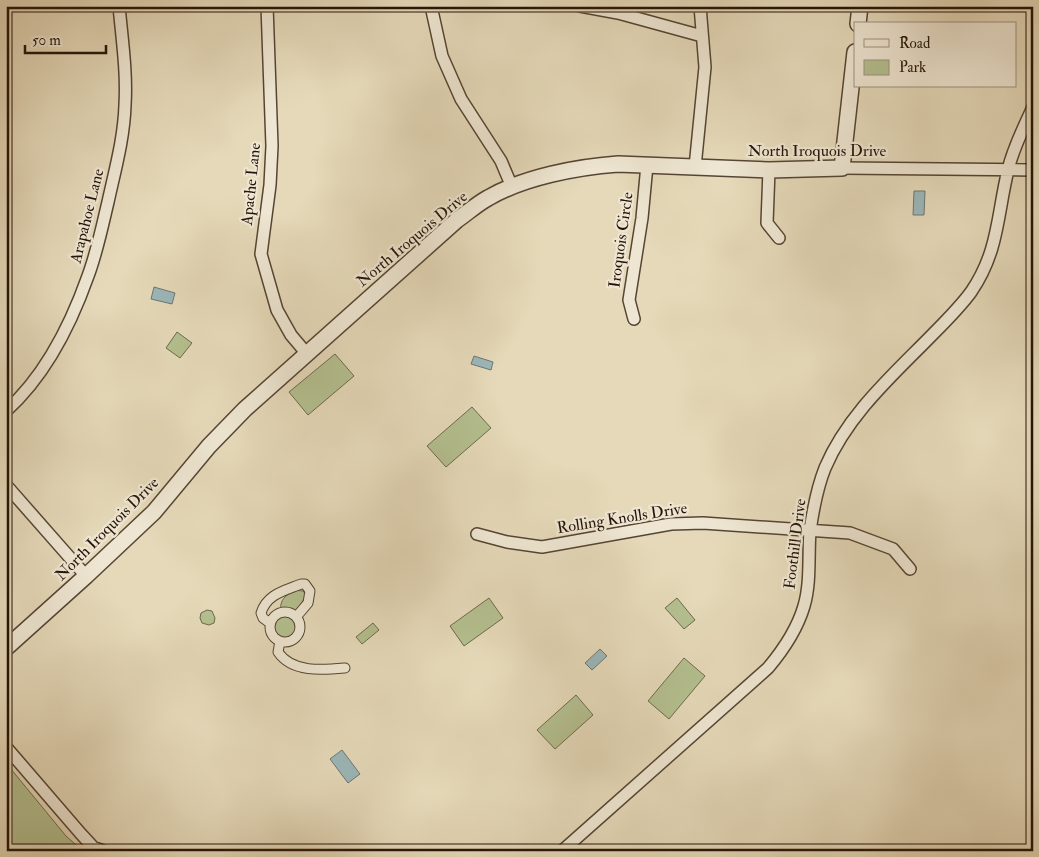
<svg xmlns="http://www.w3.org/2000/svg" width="1039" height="857" font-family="'IM FELL Double Pica',serif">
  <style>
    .green { fill: #b4bf8f; stroke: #6c6a4c }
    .water { fill: #9bb7ba; stroke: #6c7673 }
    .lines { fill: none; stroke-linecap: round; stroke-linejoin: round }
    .pedestrian-casing { stroke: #554534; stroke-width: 11 }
    .minor-casing { stroke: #554534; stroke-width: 14 }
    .tertiary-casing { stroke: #554534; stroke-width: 18 }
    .pedestrian { stroke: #eee6d2; stroke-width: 9 }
    .minor { stroke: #eee6d2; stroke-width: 11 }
    .tertiary { stroke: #eee6d2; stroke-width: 15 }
    .labels { text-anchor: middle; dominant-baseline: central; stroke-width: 4.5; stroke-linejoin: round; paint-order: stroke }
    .street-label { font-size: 16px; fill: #251408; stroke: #eee6d2 }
  </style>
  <rect width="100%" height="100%" fill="#e5d9b9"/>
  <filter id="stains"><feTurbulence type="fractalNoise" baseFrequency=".004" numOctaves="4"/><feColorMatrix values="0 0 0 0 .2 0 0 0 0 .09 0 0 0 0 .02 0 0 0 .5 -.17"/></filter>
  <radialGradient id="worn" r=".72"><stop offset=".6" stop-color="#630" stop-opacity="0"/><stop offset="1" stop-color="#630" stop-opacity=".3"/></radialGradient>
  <path class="green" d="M 177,332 L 192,343 L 180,358 L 166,348 Z
    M 335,354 L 354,376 L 308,415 L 289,392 Z
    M 472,407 L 491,428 L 446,467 L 427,446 Z
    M 294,590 L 303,591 L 306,595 L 297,611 L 281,612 C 279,599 286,596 294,590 Z
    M 489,598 L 503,618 L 464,646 L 450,626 Z
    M 677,598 L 695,620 L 684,629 L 665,608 Z
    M 207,610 L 212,611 L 215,618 L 214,623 L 209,625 L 202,623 L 200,618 L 201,613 Z
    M272 627a13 13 0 1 1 26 0a13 13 0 1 1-26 0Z
    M 373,623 L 379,630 L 362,644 L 356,637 Z
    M 684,658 L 705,676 L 669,719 L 648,701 Z
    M 576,695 L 593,715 L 555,749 L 537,730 Z
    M 6,763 L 66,836 L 83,851 L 6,851 Z"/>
  <path class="water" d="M 914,191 L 925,191 L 924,215 L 913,215 Z
    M 154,287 L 175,293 L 172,304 L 151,299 Z
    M 474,356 L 493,362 L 491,370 L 471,364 Z
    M 600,649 L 607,656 L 592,670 L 585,663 Z
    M 342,750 L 360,774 L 348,783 L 330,759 Z"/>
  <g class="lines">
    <defs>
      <path id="pedestrian" d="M270 627a15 15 0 1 1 30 0a15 15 0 1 1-30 0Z
        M 270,623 L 263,618 L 261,613 C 267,594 284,591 301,584 L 305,584 L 310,591 L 308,603 L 297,616
        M 280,641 L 278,652 C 292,673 323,670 345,668"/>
      <path id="minor" d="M 267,6 L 272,146 L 270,185 L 261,254 L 277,310 L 291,335 L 307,354
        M 431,6 L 442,56 L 461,99 L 501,161 L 512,187
        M 580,6 L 618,13 L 702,36
        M 695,167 L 705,67 L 700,6
        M 842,168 L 1033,170
        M 769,170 L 767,223 L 779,238
        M 634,319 L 629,300 L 642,218 L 647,165
        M 6,411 C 45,376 71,324 88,276 C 97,252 102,227 108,202 C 115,170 124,138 125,105 C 127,72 122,39 119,6
        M 6,485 L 86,576
        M 477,534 L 507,542 L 542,547 L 671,524 L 703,523 L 850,533 L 893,549 L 910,569
        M 6,747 L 81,834 L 93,847 L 103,851
        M 562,851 L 768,668 C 784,649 797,630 804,606 C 811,582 808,556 810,531 C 813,510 817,488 825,468 C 848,414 893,375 933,334 C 947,320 960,307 971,292 C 999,251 997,215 1008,170 C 1013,148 1024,127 1033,107"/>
      <path id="tertiary" d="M 858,24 L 860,6
        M 6,648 L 86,576 L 154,512 L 209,446 L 245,409 L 457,220 C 467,213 477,204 488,198 C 524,177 577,167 618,164 L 769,170 L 842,168 L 855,52"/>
    </defs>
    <use href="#pedestrian" class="pedestrian-casing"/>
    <use href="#minor" class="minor-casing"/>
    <use href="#tertiary" class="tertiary-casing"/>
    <use href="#pedestrian" class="pedestrian"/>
    <use href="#minor" class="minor"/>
    <use href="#tertiary" class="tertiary"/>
  </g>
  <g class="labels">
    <g class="street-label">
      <text x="817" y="151">North Iroquois Drive</text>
      <text transform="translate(251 184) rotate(-84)">Apache Lane</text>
      <text transform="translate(87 216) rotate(-76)">Arapahoe Lane</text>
      <text transform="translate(412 239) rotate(-40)">North Iroquois Drive</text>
      <text transform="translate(621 240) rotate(-82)">Iroquois Circle</text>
      <text transform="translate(622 518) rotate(-9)">Rolling Knolls Drive</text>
      <text transform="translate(107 529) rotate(-45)">North Iroquois Drive</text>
      <text transform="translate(795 544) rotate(-83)">Foothill Drive</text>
    </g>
  </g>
  <rect width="1039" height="857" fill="none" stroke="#e5d9b9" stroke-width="25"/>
  <rect x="8" y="8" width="1024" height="842" fill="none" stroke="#251408" stroke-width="2.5"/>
  <rect x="12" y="12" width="1014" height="832" fill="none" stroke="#251408"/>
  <rect x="854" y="22" width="162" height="65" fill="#eee6d2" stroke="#9e9281"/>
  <rect x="864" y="39" width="25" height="8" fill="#eee6d2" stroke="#9e9281"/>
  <text x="899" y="48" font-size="15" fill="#251408">Road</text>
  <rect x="864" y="60" width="25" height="15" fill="#b4bf8f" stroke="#9e9281"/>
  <text x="899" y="72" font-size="15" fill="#251408">Park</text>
  <path d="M25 45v8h81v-8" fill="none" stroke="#251408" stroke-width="2.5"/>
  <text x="32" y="45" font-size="15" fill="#251408" stroke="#eee6d2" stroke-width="4" paint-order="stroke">50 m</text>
  <rect width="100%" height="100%" filter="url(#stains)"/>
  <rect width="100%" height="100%" fill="url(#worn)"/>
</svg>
